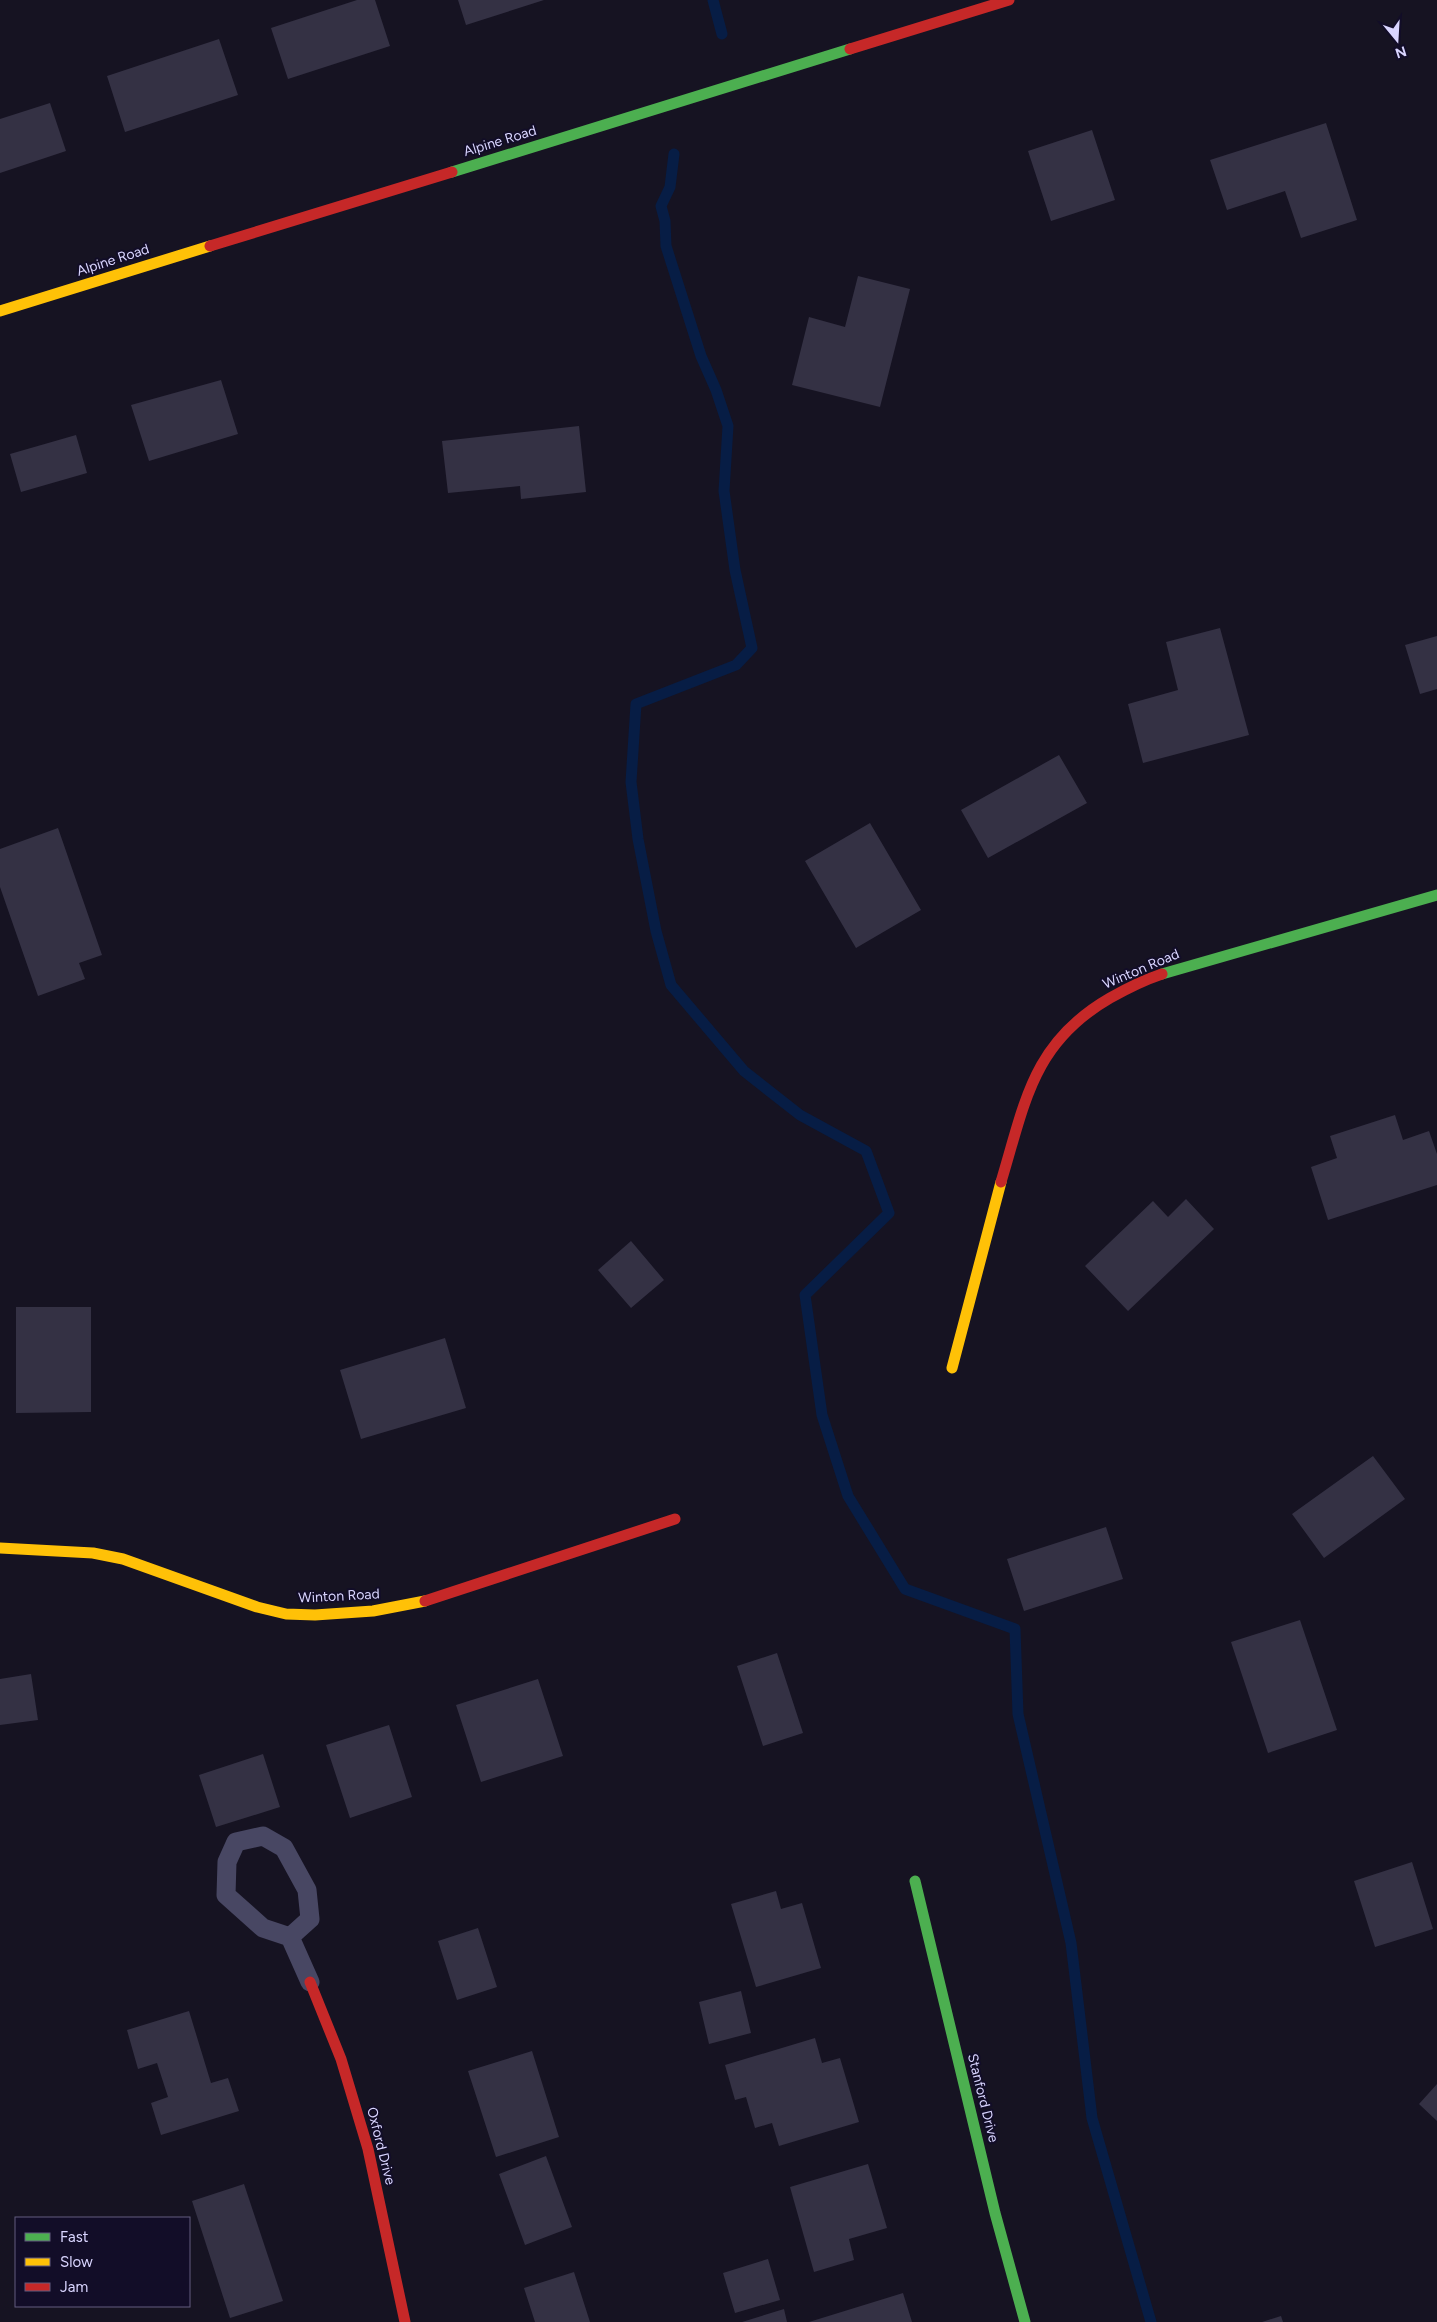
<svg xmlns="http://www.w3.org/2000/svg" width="1437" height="2322" font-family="Figtree,sans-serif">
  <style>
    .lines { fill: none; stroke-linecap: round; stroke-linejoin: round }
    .stream { stroke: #071d45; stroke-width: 11 }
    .building { fill: #343144 }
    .lane { stroke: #484763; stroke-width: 19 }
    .fast { stroke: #4caf50; stroke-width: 11 }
    .slow { stroke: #ffc107; stroke-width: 11 }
    .jam { stroke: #c62828; stroke-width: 11 }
    .labels { text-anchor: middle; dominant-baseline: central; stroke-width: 4; stroke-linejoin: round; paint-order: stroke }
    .street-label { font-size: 14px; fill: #d9d5ff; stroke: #120d28 }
  </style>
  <rect width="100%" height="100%" fill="#161322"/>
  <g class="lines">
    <path class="stream" d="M 713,0 L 722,34
      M 674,154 L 670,187 L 661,206 L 665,221 L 666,246 L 701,356 L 716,390 L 728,426 L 724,491 L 735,570 L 752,648 L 736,665 L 636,704 L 631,782 L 638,839 L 656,931 L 671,985 L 744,1071 L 800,1115 L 866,1151 L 889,1213 L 805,1295 L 822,1415 L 848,1496 L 905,1589 L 1015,1629 L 1018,1714 L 1071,1943 L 1092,2118 L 1151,2322"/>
  </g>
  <path class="building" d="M 357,0 L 375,0 L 390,46 L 288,79 L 271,28 Z
    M 458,0 L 544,0 L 466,25 Z
    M 219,39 L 238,95 L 125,132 L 107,76 Z
    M 50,103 L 66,151 L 0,173 L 0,119 Z
    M 1326,123 L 1357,220 L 1301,238 L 1285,191 L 1227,210 L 1210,160 Z
    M 1092,130 L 1115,200 L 1051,221 L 1028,151 Z
    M 858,276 L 910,289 L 880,407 L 792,385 L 809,317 L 845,327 Z
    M 221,380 L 238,434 L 149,461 L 131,405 Z
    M 579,426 L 586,492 L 521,499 L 520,486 L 448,493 L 442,441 Z
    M 76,435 L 87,473 L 21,492 L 10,454 Z
    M 1220,628 L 1249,735 L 1143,763 L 1128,704 L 1178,690 L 1166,642 Z
    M 1437,636 L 1437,689 L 1420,694 L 1405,645 Z
    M 1059,755 L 1087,803 L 988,858 L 961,810 Z
    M 870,823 L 921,910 L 856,948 L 805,861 Z
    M 58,828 L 102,955 L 79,963 L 85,979 L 38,996 L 0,887 L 0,849 Z
    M 1395,1115 L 1403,1140 L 1429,1131 L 1437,1154 L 1437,1185 L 1328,1220 L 1311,1167 L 1337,1158 L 1330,1136 Z
    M 1186,1199 L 1214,1229 L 1128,1311 L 1085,1266 L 1153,1201 L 1168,1217 Z
    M 631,1241 L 664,1280 L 631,1308 L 598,1270 Z
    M 16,1307 L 91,1307 L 91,1412 L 16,1413 Z
    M 445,1338 L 466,1408 L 361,1439 L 340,1370 Z
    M 1373,1456 L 1405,1499 L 1324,1558 L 1292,1514 Z
    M 1106,1527 L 1123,1579 L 1024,1611 L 1007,1559 Z
    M 1300,1620 L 1337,1730 L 1268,1753 L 1231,1642 Z
    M 777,1653 L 803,1733 L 763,1746 L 737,1666 Z
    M 31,1674 L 38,1720 L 0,1725 L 0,1679 Z
    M 538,1679 L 563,1756 L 481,1782 L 456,1705 Z
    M 389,1725 L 412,1797 L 350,1818 L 326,1745 Z
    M 263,1754 L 280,1807 L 216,1827 L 199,1775 Z
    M 1412,1862 L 1433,1929 L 1375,1947 L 1354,1881 Z
    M 776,1891 L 781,1909 L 802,1903 L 821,1968 L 756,1987 L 731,1904 Z
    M 478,1928 L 497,1987 L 457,2000 L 438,1941 Z
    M 741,1991 L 751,2033 L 709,2044 L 699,2002 Z
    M 189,2011 L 211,2083 L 228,2078 L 239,2111 L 161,2135 L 151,2103 L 168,2097 L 157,2063 L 138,2069 L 127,2030 Z
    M 815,2038 L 822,2063 L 840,2058 L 859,2122 L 779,2146 L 772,2123 L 755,2128 L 746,2097 L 735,2100 L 725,2065 Z
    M 532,2051 L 559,2137 L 496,2157 L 468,2071 Z
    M 1437,2084 L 1437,2121 L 1419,2104 Z
    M 546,2156 L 572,2227 L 525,2245 L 499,2174 Z
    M 868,2164 L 887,2228 L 849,2239 L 854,2260 L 814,2272 L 790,2187 Z
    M 244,2184 L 283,2301 L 230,2318 L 192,2201 Z
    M 768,2259 L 780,2300 L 735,2313 L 723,2273 Z
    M 574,2272 L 590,2322 L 535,2322 L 524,2288 Z
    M 903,2293 L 912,2322 L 809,2322 Z
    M 784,2309 L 787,2322 L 742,2322 Z
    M 1281,2316 L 1283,2322 L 1262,2322 Z"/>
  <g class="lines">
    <path class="lane" d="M 263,1836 L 284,1848 L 307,1890 L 310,1919 L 290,1937 L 263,1928 L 226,1895 L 227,1862 L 236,1842 Z
      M 290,1937 L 310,1982"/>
    <path class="fast" d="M 452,172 L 850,49
      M 1162,974 L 1437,895
      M 915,1881 L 995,2213 L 1025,2322"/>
    <path class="slow" d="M 0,311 L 210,246
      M 952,1368 L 1001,1182
      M 0,1548 L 93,1553 L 123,1559 L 257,1607 L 286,1614 L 315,1615 L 373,1611 L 425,1601"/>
    <path class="jam" d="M 850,49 L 1009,0
      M 210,246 L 452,172
      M 1001,1182 C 1025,1103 1032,1043 1110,998 C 1126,989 1144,980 1162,974
      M 425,1601 L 675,1519
      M 310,1982 L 341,2059 L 368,2149 L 405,2322"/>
  </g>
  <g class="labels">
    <g class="street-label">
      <text transform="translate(500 141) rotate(-17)">Alpine Road</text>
      <text transform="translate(113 260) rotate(-18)">Alpine Road</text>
      <text transform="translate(1141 969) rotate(-23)">Winton Road</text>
      <text transform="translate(339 1596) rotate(-3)">Winton Road</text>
      <text transform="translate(983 2098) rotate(76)">Stanford Drive</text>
      <text transform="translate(381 2146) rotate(76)">Oxford Drive</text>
    </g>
  </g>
  <rect x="15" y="2217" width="175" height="90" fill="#120d28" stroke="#625d7e"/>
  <rect x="25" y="2233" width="25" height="8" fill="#4caf50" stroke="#625d7e"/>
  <text x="60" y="2242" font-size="15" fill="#d9d5ff">Fast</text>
  <rect x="25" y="2258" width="25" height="8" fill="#ffc107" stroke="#625d7e"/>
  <text x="60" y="2267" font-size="15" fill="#d9d5ff">Slow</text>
  <rect x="25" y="2283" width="25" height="8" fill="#c62828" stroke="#625d7e"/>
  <text x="60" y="2292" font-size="15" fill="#d9d5ff">Jam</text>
  <g transform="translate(1397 40) rotate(162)" stroke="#120d28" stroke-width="4" paint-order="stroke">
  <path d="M0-4L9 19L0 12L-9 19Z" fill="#d9d5ff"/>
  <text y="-8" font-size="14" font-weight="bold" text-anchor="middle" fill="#d9d5ff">N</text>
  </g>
</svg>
